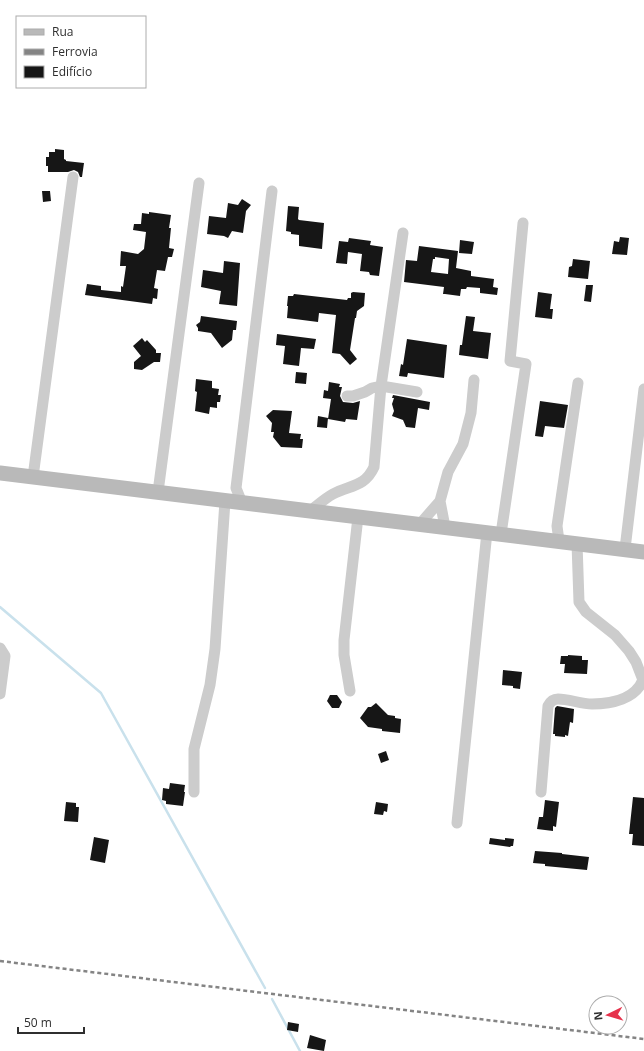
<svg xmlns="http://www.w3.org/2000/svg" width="644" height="1051" font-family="'Open Sans',sans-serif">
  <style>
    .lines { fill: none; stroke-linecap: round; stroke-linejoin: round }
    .stream { stroke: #c9e1ec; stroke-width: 2.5 }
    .building { fill: #161616; fill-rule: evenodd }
    .street { stroke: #ccc; stroke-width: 11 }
    .secondary { stroke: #b9b9b9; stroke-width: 15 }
    .rail { stroke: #848484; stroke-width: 2.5; stroke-dasharray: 4 3; stroke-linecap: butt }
  </style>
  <rect width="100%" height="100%" fill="#fff"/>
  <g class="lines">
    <path class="stream" d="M 0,607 L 101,693 L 265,988
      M 272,999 L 300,1051"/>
  </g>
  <path class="building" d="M 55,149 L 64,150 L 64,159 L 66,160 L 66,161 L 84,163 L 82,177 L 80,177 L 78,172 L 74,170 L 68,172 L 48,172 L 48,166 L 46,166 L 46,157 L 49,157 L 49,152 L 55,152 Z
    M 42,191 L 50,191 L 51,201 L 43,202 Z
    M 242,199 L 251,205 L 246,211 L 243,233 L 232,231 L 228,238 L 224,236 L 207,234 L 209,216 L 226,218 L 228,203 L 238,205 Z
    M 288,206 L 299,207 L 298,219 L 299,220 L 324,223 L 322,249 L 299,246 L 299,235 L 291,234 L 291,232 L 286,231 Z
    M 149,212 L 171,215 L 169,228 L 171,228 L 169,248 L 174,249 L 172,257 L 168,257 L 165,271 L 157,270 L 154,288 L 158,289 L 157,299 L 153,298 L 152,304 L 85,295 L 87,284 L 101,286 L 101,290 L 121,292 L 121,286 L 123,287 L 126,266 L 120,266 L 121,251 L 138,254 L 144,249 L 146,232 L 133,230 L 134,224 L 141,224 L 142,213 L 149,214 Z
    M 620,237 L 629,238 L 627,255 L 612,254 L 614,241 L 619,242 Z
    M 349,238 L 371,241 L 370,245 L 383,247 L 379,276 L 370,275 L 369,272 L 360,271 L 362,254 L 348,252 L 347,264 L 336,263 L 339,241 L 348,242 Z
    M 460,240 L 474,242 L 472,254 L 459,253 Z
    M 419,246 L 458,251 L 456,268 L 471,271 L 471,276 L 494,279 L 493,287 L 498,288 L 497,295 L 480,293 L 480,288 L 467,287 L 466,289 L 461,289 L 460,296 L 445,294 L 443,294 L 444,287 L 404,282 L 406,260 L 417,261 ZM 435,257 L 449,259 L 448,274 L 431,272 L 433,259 L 435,259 Z
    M 573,259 L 590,261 L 588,279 L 568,277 L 569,267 L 572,266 Z
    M 224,261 L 240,263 L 237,306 L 219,304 L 221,291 L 201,287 L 203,270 L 223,273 Z
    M 586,285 L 593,285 L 591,302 L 584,301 Z
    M 353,292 L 365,293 L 364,306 L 357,311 L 356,318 L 355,318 L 350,350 L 357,359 L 350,365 L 340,354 L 332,353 L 336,315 L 319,313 L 318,322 L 287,318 L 288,306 L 287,306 L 288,296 L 293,296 L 294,294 L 347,300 L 348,298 L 351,298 L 351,293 Z
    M 538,292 L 552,294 L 550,309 L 553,309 L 552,319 L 535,317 Z
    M 201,316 L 237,321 L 236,330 L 233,330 L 232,340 L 222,348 L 211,333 L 198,331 L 198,328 L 196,325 L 200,322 Z
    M 466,316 L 475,317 L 473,331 L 491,333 L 488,359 L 459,355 L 460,345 L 462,345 Z
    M 277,334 L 316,339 L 314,349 L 301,348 L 299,366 L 283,364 L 285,346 L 276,345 Z
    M 142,338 L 145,342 L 147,340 L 156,350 L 156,353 L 161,353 L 160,362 L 154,362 L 142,370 L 134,369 L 134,362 L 141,356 L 133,346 Z
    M 407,339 L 447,345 L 444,378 L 408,373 L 407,377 L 399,376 L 401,364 L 403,365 Z
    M 296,372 L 307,373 L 306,384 L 295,383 Z
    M 196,379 L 212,381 L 212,388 L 219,389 L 218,395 L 221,395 L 220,402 L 217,402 L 217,408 L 210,407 L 209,414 L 195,411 L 197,392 L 195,391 Z
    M 329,382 L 340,384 L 339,387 L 342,387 L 340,396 L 343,402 L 353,403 L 360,401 L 357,420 L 346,419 L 345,422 L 328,419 L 331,399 L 323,398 L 324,390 L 328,391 Z
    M 393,395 L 430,402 L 429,410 L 418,408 L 415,428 L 406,427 L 403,420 L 392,416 L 394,411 L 392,404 L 394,398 L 392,398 Z
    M 540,401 L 568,405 L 564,428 L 545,426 L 543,437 L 535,436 Z
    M 273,410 L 292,411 L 289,433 L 301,434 L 300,439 L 303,439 L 302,448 L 281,447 L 273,437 L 274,432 L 271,432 L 272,423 L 266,416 Z
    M 318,416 L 328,418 L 327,428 L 317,427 Z
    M 568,655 L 582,656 L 582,660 L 588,660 L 587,674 L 564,673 L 565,664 L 560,664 L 561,656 L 568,656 Z
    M 503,670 L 522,672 L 520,689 L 513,688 L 513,686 L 502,685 Z
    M 330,695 L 337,695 L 342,702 L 339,708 L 332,708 L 327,701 Z
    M 376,703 L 388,715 L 395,716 L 395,718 L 401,719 L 400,733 L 382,731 L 382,729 L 368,727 L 360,718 L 368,707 L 371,707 Z
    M 557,706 L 574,709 L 573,723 L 570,722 L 568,736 L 565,735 L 565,737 L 555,736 L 555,734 L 553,734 L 555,708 Z
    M 386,751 L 389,760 L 381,763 L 378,754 Z
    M 170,783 L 185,785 L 184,792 L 185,792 L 183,806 L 166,804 L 166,801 L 162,800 L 163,788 L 169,789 Z
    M 633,797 L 644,798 L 644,846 L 632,845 L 633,834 L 629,834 Z
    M 545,800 L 559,802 L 556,827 L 553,826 L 553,831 L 537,829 L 539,817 L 543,817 Z
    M 66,802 L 76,803 L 76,807 L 79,807 L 78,822 L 64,821 Z
    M 376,802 L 388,804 L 387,812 L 384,811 L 383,815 L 374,814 Z
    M 94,837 L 109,840 L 105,863 L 90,860 Z
    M 490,838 L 505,840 L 505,838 L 514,839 L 513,846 L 511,846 L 510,847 L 489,844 Z
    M 535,851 L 562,853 L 562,854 L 589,857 L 587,870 L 545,866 L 545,864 L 533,863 Z
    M 288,1022 L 299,1024 L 298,1032 L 287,1030 Z
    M 310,1035 L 326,1040 L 324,1051 L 307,1048 Z"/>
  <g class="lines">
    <path class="street" d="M 347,396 L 353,396 L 365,392 L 372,388 L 381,386 L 417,392
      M 33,477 L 73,177
      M 158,492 L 199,183
      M 440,501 L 445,527
      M 242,503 L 236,488 L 272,191
      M 310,511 C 318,505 324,499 333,494 C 350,485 365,487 374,467 L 381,386 L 403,233
      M 420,524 L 440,501 L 448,472 L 463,444 L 471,413 L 474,380
      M 501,534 L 526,364 L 510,361 L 523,223
      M 559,541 L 557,526 L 578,383
      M 625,549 L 644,389
      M 0,648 L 5,656 L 0,694
      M 350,691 L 344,655 L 344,640 L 358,517
      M 194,792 L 194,749 L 210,685 L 215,649 L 225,501
      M 541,792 L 548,706 C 550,702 553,699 558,699 C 569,699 581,704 592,704 C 612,704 635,699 643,680 L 636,662 L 629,651 L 615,635 L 586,612 L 579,602 L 577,543
      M 457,823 L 487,532"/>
    <path class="secondary" d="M 0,473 L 644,552"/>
    <path class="rail" d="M 0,961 L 644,1039"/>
  </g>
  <rect x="16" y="16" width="130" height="72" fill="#ffffff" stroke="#acacac"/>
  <rect x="24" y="29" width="20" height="6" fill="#b9b9b9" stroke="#acacac"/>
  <text x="52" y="36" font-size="12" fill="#2f2f2f">Rua</text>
  <rect x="24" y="49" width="20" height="6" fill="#848484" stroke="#acacac"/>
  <text x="52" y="56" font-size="12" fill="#2f2f2f">Ferrovia</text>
  <rect x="24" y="66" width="20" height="12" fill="#161616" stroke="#acacac"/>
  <text x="52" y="76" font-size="12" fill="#2f2f2f">Edifício</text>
  <g transform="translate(608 1015) rotate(265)"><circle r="19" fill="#ffffff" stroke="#acacac"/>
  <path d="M0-3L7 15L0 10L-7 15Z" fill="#e6314b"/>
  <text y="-6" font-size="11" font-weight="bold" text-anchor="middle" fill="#2f2f2f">N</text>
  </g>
  <path d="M18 1027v6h66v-6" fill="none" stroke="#2f2f2f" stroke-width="2"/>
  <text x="24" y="1027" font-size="12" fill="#2f2f2f" stroke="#ffffff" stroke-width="3" paint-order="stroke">50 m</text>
</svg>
